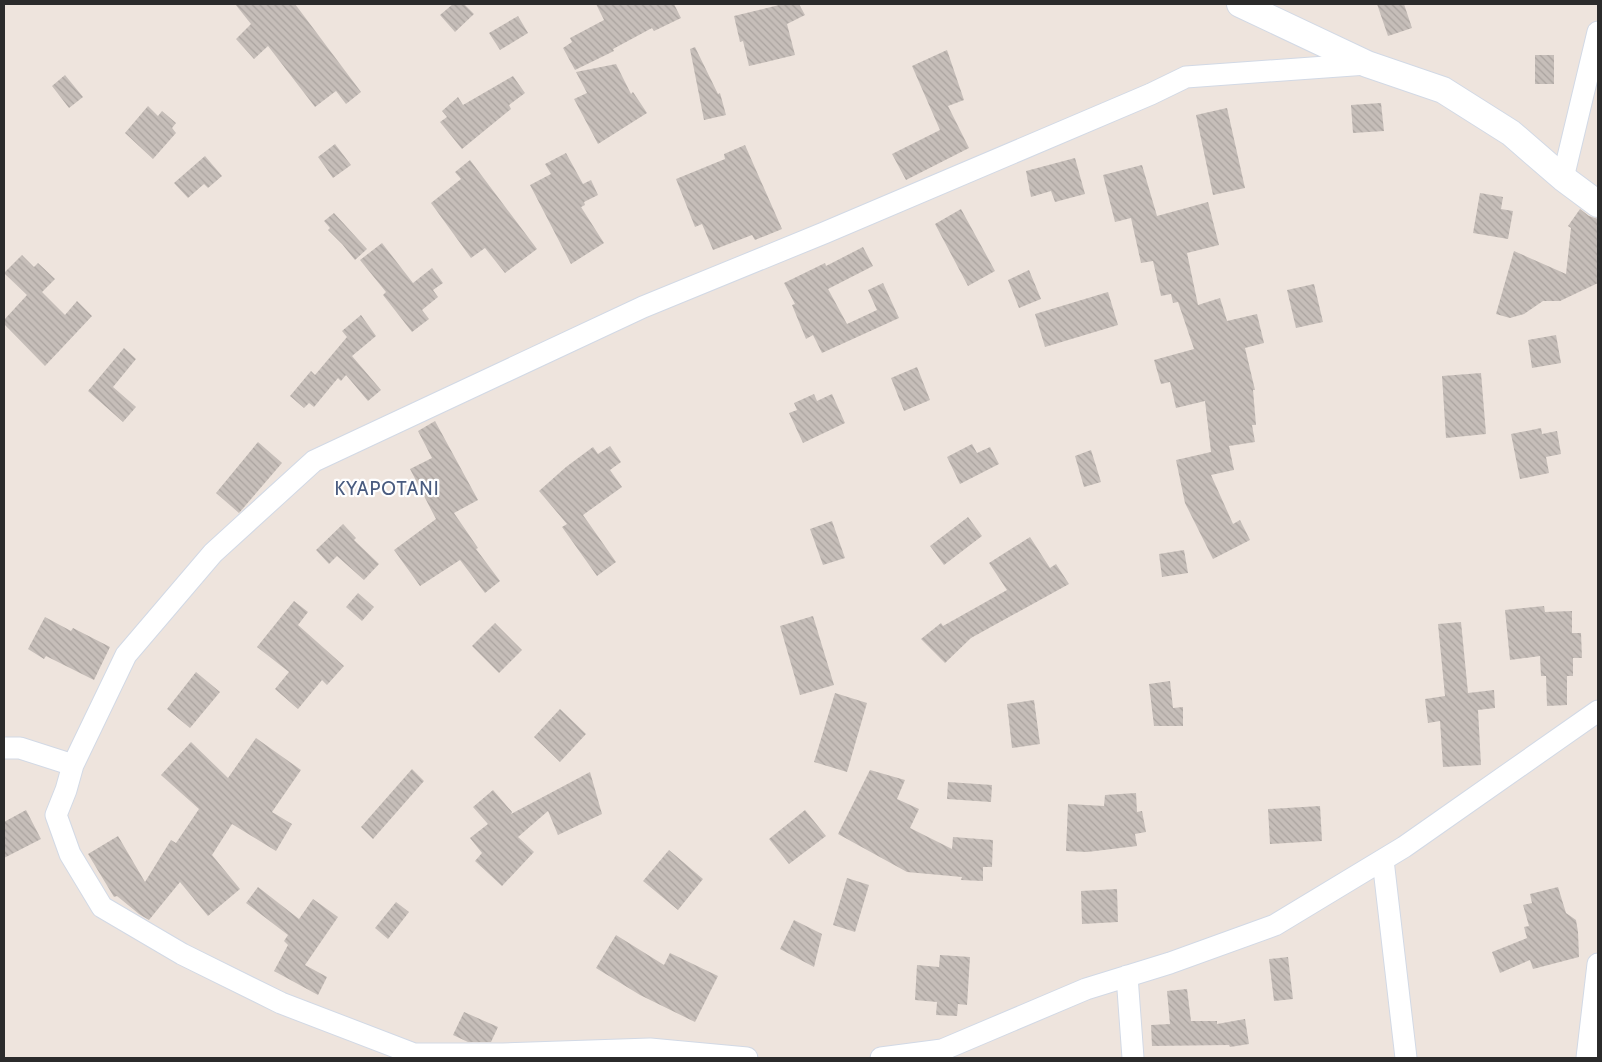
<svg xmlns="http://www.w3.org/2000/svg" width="1602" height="1062" font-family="Cabin,sans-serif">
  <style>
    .building { fill: url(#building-back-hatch) }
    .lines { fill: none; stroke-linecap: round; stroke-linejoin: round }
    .minor-casing { stroke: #d2d9e5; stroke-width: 23 }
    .tertiary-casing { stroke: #d2d9e5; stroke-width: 28 }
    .minor { stroke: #fff; stroke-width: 21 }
    .tertiary { stroke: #fff; stroke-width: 26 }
    .labels { text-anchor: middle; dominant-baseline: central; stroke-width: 4.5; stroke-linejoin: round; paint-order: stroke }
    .quarter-label { font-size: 19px; letter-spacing: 1px; fill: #495b7f; stroke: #fff }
  </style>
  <defs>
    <pattern id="building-back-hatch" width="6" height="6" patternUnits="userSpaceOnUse" patternTransform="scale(1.25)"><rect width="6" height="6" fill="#c6beb9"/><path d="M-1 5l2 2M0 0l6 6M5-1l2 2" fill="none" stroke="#aaa39f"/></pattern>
  </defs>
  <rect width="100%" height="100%" fill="#eee4dd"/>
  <path class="building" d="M 235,4 L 295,4 L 361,92 L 346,104 L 336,91 L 315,107 L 268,46 L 254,59 L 236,39 L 251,24 Z
    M 453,4 L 464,4 L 474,14 L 455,32 L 440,15 Z
    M 596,4 L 674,4 L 681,18 L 654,31 L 652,28 L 613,49 L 614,51 L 575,70 L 563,48 L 572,42 L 570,38 L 604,20 Z
    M 783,4 L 799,4 L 805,15 L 787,24 L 795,55 L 749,66 L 743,41 L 740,42 L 734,16 Z
    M 1377,4 L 1404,4 L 1412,28 L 1388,36 Z
    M 518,16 L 528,33 L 500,50 L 489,33 Z
    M 695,47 L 718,94 L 720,93 L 726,115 L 704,120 L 690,49 Z
    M 947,50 L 964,100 L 948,106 L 969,148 L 906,180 L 892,154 L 940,130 L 912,66 Z
    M 1535,55 L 1554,55 L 1554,84 L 1535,84 Z
    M 616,64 L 631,94 L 633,92 L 647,113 L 598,144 L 574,99 L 587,93 L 576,72 Z
    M 65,75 L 83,97 L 69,108 L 52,86 Z
    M 513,76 L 525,93 L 509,105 L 511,109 L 462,149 L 440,122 L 447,117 L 442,111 L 458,97 L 463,105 Z
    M 1381,103 L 1384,131 L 1353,133 L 1351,105 Z
    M 148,106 L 158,116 L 162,111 L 176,123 L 172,128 L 176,133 L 153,159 L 125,133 Z
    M 1227,108 L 1245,188 L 1213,195 L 1196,115 Z
    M 335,144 L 351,165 L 333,178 L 318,157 Z
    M 745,145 L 782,229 L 755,240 L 752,235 L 713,250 L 702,224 L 695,227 L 676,179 L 725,159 L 724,154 Z
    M 566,153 L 583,184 L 591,180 L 598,195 L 584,202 L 585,205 L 581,207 L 604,243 L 571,264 L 530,185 L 551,174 L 545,164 Z
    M 205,156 L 222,176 L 208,188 L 204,184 L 188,198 L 174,183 Z
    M 1075,158 L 1085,194 L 1055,202 L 1051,191 L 1031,197 L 1026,171 Z
    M 470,160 L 537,249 L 505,273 L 485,248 L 471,258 L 431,203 L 461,179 L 455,172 Z
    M 1142,165 L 1157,216 L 1208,202 L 1219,245 L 1187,253 L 1198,305 L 1220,298 L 1227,321 L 1257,314 L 1264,343 L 1245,348 L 1255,390 L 1253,390 L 1256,425 L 1252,425 L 1255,442 L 1229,446 L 1234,470 L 1211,475 L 1233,524 L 1240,520 L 1250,540 L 1213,559 L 1185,503 L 1176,460 L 1211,452 L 1205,401 L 1176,408 L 1170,382 L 1161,384 L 1154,360 L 1194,349 L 1178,302 L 1173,303 L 1171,294 L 1161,296 L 1153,261 L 1141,263 L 1131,218 L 1115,222 L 1103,175 Z
    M 1480,193 L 1503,197 L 1501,209 L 1513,211 L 1508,239 L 1473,233 Z
    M 961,209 L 995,271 L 968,286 L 935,224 Z
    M 1580,209 L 1589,216 L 1598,219 L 1598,283 L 1560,301 L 1543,301 L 1524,314 L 1510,318 L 1496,314 L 1514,251 L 1566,274 L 1571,228 L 1568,226 Z
    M 334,213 L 367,249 L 355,260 L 342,244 L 328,230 L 330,228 L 324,221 Z
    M 382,243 L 413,283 L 432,268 L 443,283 L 433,290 L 438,297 L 422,310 L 429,319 L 412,332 L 383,295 L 386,292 L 360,260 Z
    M 863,247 L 873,266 L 828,289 L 847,324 L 877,310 L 868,290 L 883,283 L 899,318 L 822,353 L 813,335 L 806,339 L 792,305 L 795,304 L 784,283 L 825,263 L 826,266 Z
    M 22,255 L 34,267 L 38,263 L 55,279 L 42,292 L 65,315 L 77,301 L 92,316 L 45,366 L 4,324 L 4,320 L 27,295 L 4,273 Z
    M 1029,270 L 1041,299 L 1019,308 L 1008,280 Z
    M 1314,284 L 1323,322 L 1296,328 L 1287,290 Z
    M 1108,292 L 1118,325 L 1045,347 L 1035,314 Z
    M 361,315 L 376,336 L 352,356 L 381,390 L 368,401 L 346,375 L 341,381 L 338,378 L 314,407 L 309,403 L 304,408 L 290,396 L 311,371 L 315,375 L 347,337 L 342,331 Z
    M 1556,335 L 1561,363 L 1532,368 L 1528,340 Z
    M 124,348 L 136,359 L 113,387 L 136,407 L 123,422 L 88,391 Z
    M 917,367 L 930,400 L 904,411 L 891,378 Z
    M 1481,373 L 1486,434 L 1446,438 L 1442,376 Z
    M 814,394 L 817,401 L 832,394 L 845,423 L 803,443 L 789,413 L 797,410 L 794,403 Z
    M 435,421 L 478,500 L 454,513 L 478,548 L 476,549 L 500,581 L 485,593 L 460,560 L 420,586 L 394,550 L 436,519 L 410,469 L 432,458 L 418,431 Z
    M 1541,428 L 1542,434 L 1557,431 L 1561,454 L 1546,457 L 1549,473 L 1520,479 L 1511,434 Z
    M 258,442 L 282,463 L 239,513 L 216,493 Z
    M 972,444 L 977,453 L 990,447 L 999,464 L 960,484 L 947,457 Z
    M 610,446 L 621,462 L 610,470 L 622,487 L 583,515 L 616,562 L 597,576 L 562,527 L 567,524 L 539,491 L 566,467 L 593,447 L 598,454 Z
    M 1091,450 L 1101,482 L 1084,487 L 1075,456 Z
    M 968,517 L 982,536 L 944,565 L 930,546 Z
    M 832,521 L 845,558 L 823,565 L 810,529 Z
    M 343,524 L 356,538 L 354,540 L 379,564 L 364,580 L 337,556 L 329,564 L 316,550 Z
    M 1030,537 L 1050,568 L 1056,564 L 1069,584 L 971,638 L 945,663 L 921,639 L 941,623 L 943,626 L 1007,590 L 989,563 Z
    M 1184,550 L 1188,573 L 1162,577 L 1159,554 Z
    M 358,593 L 374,607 L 362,621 L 346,607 Z
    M 294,601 L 308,612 L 298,625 L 344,666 L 327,685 L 322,680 L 298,709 L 275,689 L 289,672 L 257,647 Z
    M 1544,606 L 1545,612 L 1572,611 L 1572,633 L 1581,633 L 1582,658 L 1573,658 L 1573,676 L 1567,676 L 1567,705 L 1547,706 L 1546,676 L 1541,676 L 1540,656 L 1510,660 L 1505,610 Z
    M 813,616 L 834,685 L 800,695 L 780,626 Z
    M 45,617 L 71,631 L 73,628 L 110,647 L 94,680 L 46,656 L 44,659 L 28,649 Z
    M 1461,622 L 1468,693 L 1494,690 L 1495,708 L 1478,710 L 1481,765 L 1443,767 L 1440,721 L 1428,723 L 1425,699 L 1445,696 L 1438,624 Z
    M 495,623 L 522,650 L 499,673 L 472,646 Z
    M 196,672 L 220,692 L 190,728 L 167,709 Z
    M 1170,681 L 1173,708 L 1183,707 L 1183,726 L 1154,726 L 1149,684 Z
    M 835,693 L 867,703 L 847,772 L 814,762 Z
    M 1034,700 L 1040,744 L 1012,748 L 1007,704 Z
    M 560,709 L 586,734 L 560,762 L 534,737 Z
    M 256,738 L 301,770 L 272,812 L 292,824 L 276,851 L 232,824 L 212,855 L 240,889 L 208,916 L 180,882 L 149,920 L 139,914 L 117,896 L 114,897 L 88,854 L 118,836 L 145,882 L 171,840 L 176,843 L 199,809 L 161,775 L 191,742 L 228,778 Z
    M 412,769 L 424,781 L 373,839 L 361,827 Z
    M 870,770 L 905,780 L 897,799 L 919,809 L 910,828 L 952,849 L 953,837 L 993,840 L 992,867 L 983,867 L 983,881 L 961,880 L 962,877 L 907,872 L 838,834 Z
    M 590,772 L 602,814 L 558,835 L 548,811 L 518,837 L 534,852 L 502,886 L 475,861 L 482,853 L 470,838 L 488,824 L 473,807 L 493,790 L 512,812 L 511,814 Z
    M 948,782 L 992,785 L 991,802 L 947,799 Z
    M 1136,793 L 1137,812 L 1142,811 L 1146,832 L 1135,834 L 1137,846 L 1087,852 L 1066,851 L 1068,804 L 1104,806 L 1105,795 Z
    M 1320,806 L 1322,841 L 1270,844 L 1268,809 Z
    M 26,810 L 41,839 L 4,858 L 4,822 Z
    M 805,810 L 826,836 L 789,864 L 769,839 Z
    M 669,850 L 703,879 L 678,910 L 643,881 Z
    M 847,878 L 869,885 L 855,932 L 833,925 Z
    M 258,887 L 299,919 L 313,899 L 338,917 L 305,965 L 327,977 L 318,995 L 274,971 L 288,945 L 284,941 L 288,935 L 246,903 Z
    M 1558,887 L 1566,913 L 1576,920 L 1578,932 L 1579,957 L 1533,969 L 1530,960 L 1500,973 L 1492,952 L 1527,938 L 1524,927 L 1529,926 L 1523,905 L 1532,903 L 1530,894 Z
    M 1117,889 L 1118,922 L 1082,924 L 1081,891 Z
    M 396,902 L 409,912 L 388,939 L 375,928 Z
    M 794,920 L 822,934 L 814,967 L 780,949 Z
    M 616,935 L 664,965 L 670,953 L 718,976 L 695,1022 L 640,995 L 596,968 Z
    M 940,955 L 970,957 L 967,1005 L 958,1004 L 957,1016 L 936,1015 L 937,1002 L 915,1000 L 917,965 L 939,967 Z
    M 1288,957 L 1293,999 L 1274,1001 L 1269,959 Z
    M 1187,989 L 1191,1021 L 1217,1021 L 1217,1024 L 1245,1019 L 1249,1044 L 1230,1047 L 1229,1045 L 1152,1046 L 1151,1025 L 1170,1024 L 1167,991 Z
    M 464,1012 L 498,1027 L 491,1042 L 468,1042 L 453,1035 Z"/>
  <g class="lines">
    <defs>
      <path id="minor" d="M 1563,178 L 1598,32
        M 4,748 L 20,748 L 73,765
        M 1383,860 L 1406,1058
        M 1127,976 L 1133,1058
        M 747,1058 L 650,1049 L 503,1054 L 414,1054 L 281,1003 L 182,954 L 102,907 L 70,854 L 56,815 L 66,790 L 73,765 L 126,655 L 213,553 L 314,461 L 643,307 L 824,233 L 1151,94 L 1186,77 L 1367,64
        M 881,1058 L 942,1050 L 1086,989 L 1170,963 L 1275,925 L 1404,847 L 1598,711
        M 1587,1058 L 1598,964"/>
      <path id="tertiary" d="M 1240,4 L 1367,64 L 1443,90 L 1511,133 L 1563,178 L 1598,204"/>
    </defs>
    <use href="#minor" class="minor-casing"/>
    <use href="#tertiary" class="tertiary-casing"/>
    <use href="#minor" class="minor"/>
    <use href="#tertiary" class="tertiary"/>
  </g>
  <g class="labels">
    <g class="quarter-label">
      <text x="387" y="488">KYAPOTANI</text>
    </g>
  </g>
  <rect width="1602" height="1062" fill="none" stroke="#2b2b2b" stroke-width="10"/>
</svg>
